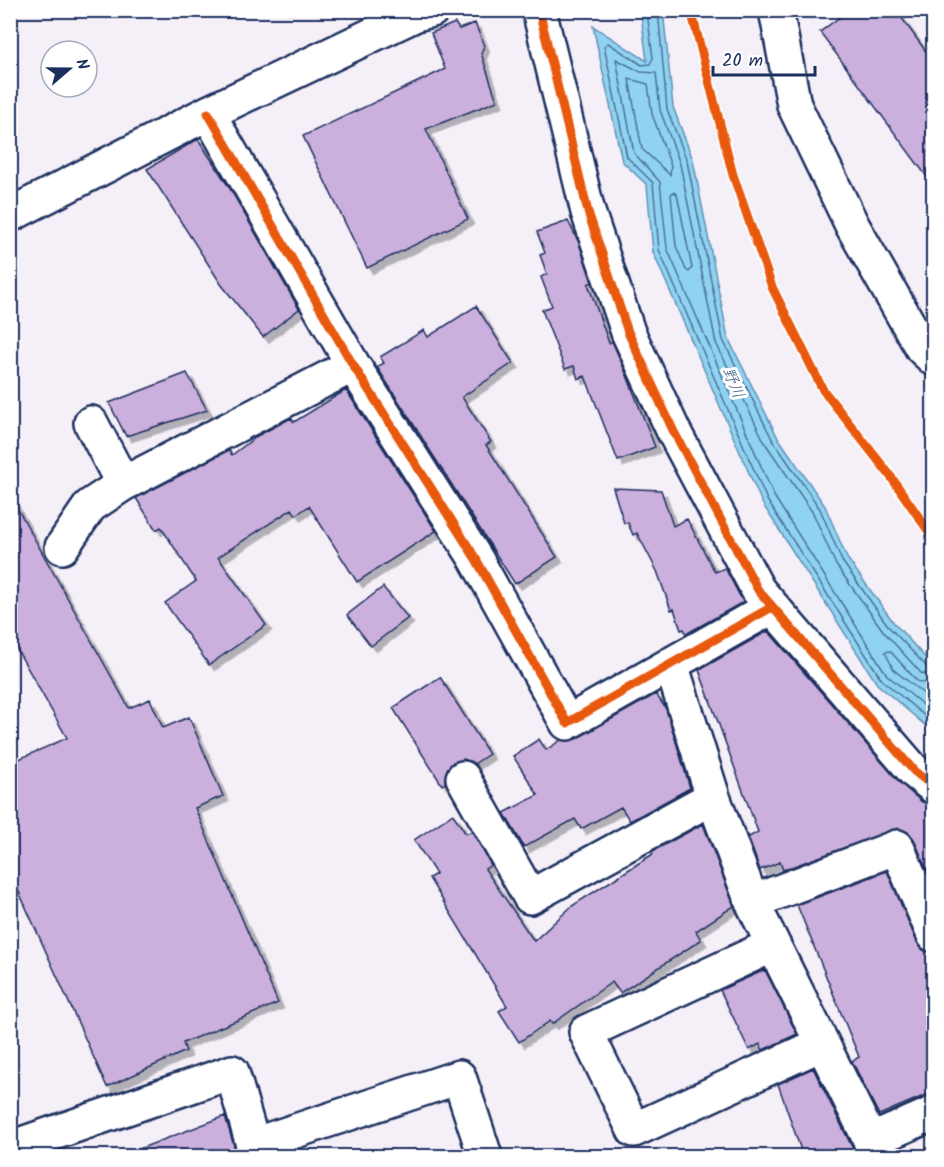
<svg xmlns="http://www.w3.org/2000/svg" width="944" height="1167" font-family="Kalam,'Klee One',sans-serif">
  <style>
    .water { fill: #90d3f1; stroke: #6191b6; stroke-width: 1.5 }
    .lines { fill: none; stroke-linecap: round; stroke-linejoin: round }
    .shore { stroke: #4a7199; stroke-width: 1.5 }
    .building { fill: #cbafdc; stroke: #1b2f5e; stroke-width: 1.5; filter: url(#shadow) }
    .minor-casing { stroke: #1b2f5e; stroke-width: 38 }
    .minor { stroke: #fff; stroke-width: 33 }
    .cycleway-casing { stroke: #fff; stroke-width: 13 }
    .cycleway { stroke: #e8590c; stroke-width: 9 }
    .labels { text-anchor: middle; dominant-baseline: central; stroke-width: 6; stroke-linejoin: round; paint-order: stroke }
    .water-label { font-size: 16px; font-style: italic; fill: #385883; stroke: #fff }
  </style>
  <defs>
    <filter id="shadow"><feDropShadow dx="5.5" dy="5.5" stdDeviation="0" flood-color="#0004"/></filter>
  </defs>
  <rect width="100%" height="100%" fill="#f5eff8"/>
  <filter id="ink" filterUnits="userSpaceOnUse"><feTurbulence type="fractalNoise" baseFrequency=".0167" numOctaves="2"/><feDisplacementMap in="SourceGraphic" scale="12" xChannelSelector="R" yChannelSelector="G"/><feConvolveMatrix kernelMatrix="1 2 1 2 8 2 1 2 1" color-interpolation-filters="sRGB"/></filter>
  <g filter="url(#ink)">
    <path class="water" d="M 663,10 L 673,107 L 693,160 L 728,338 L 777,436 L 825,506 L 847,558 L 894,623 L 933,666 L 933,732 L 877,684 L 762,503 L 653,252 L 647,185 L 622,161 L 593,26 L 647,61 L 641,14 Z"/>
    <g class="lines">
      <path class="shore" d="M 652,10 L 648,20 L 653,58 L 650,64 L 642,65 L 608,43 L 604,46 L 627,157 L 653,183 L 659,250 L 767,500 L 882,680 L 934,724
        M 658,10 L 667,109 L 687,161 L 723,340 L 772,439 L 820,509 L 842,561 L 889,627 L 927,667 L 934,669
        M 629,79 L 648,84 L 652,114 L 671,166 L 670,175 L 642,149 Z
        M 673,192 L 677,194 L 692,268 L 689,272 L 686,270 L 676,246 L 671,195 Z
        M 934,677 L 921,673 L 884,632 L 836,565 L 813,513 L 765,443 L 716,343 L 680,164 L 660,110 L 656,73 L 641,72 L 616,59 L 634,153 L 660,182 L 667,248 L 774,496 L 887,675 L 934,714
        M 934,686 L 917,681 L 890,651 L 885,652 L 894,670 L 934,702"/>
    </g>
    <path class="building" d="M 849,10 L 896,10 L 933,61 L 933,185 L 820,32 Z
      M 455,23 L 459,29 L 475,23 L 484,46 L 481,53 L 497,101 L 426,129 L 468,219 L 367,268 L 303,136 L 445,69 L 431,33 Z
      M 198,139 L 229,187 L 299,309 L 263,337 L 221,284 L 147,169 Z
      M 568,221 L 579,243 L 592,282 L 588,284 L 609,343 L 612,341 L 626,373 L 655,447 L 618,461 L 585,376 L 578,379 L 574,366 L 565,369 L 542,310 L 552,306 L 541,277 L 547,274 L 540,255 L 545,253 L 537,232 Z
      M 476,306 L 513,363 L 462,397 L 491,442 L 486,445 L 557,557 L 515,584 L 377,367 L 384,363 L 380,357 L 424,330 L 428,337 Z
      M 187,373 L 207,410 L 126,436 L 109,403 Z
      M 346,390 L 436,531 L 357,582 L 309,506 L 296,515 L 292,509 L 218,557 L 266,625 L 209,665 L 165,603 L 196,581 L 161,527 L 156,530 L 136,498 L 229,450 L 232,455 L 257,436 L 291,418 L 294,422 Z
      M 613,488 L 661,490 L 673,526 L 687,519 L 715,572 L 725,568 L 743,602 L 686,634 L 684,629 L 681,630 L 674,609 L 671,610 L 657,571 L 637,533 L 633,535 L 628,523 L 624,523 Z
      M 10,495 L 129,708 L 150,699 L 163,728 L 189,717 L 223,796 L 195,808 L 278,1003 L 183,1043 L 186,1051 L 107,1087 L 10,872 L 10,763 L 67,738 L 10,637 Z
      M 383,587 L 408,618 L 371,646 L 347,615 Z
      M 768,631 L 900,783 L 922,802 L 933,805 L 933,885 L 914,839 L 908,832 L 899,828 L 783,870 L 780,862 L 760,870 L 747,834 L 749,837 L 758,832 L 699,670 Z
      M 440,677 L 489,754 L 474,764 L 464,759 L 453,762 L 447,769 L 445,783 L 442,785 L 393,708 Z
      M 656,694 L 666,709 L 690,788 L 630,821 L 621,807 L 581,829 L 575,819 L 524,847 L 504,813 L 538,795 L 513,756 L 539,739 L 546,750 L 561,740 L 576,739 Z
      M 453,814 L 466,834 L 472,831 L 491,865 L 485,869 L 534,941 L 572,906 L 653,854 L 651,852 L 703,824 L 734,906 L 696,931 L 701,940 L 620,993 L 612,982 L 552,1024 L 550,1021 L 519,1042 L 499,1011 L 507,1006 L 429,878 L 436,874 L 414,840 Z
      M 887,871 L 917,942 L 923,950 L 933,953 L 933,1092 L 879,1115 L 852,1061 L 859,1057 L 797,905 Z
      M 765,970 L 797,1034 L 763,1050 L 760,1044 L 749,1050 L 720,990 Z
      M 813,1068 L 852,1147 L 856,1156 L 803,1156 L 778,1084 Z
      M 225,1116 L 237,1156 L 126,1156 L 126,1154 Z"/>
    <g class="lines">
      <defs>
        <path id="minor" d="M 539,10 L 588,212 L 628,332 L 673,430 L 758,590 L 914,771 L 934,787
          M 776,10 L 794,105 L 852,225 L 922,348 L 934,359
          M 208,113 L 353,365 L 476,559 L 567,723 L 772,607
          M 10,215 L 208,113 L 416,14 L 432,10
          M 91,423 L 123,484
          M 62,547 L 90,506 L 123,484 L 353,365
          M 671,664 L 713,797 L 752,902 L 878,1156
          M 463,778 L 530,897 L 713,797
          M 752,902 L 897,847 L 934,935
          M 773,945 L 586,1032 L 634,1130 L 821,1044
          M 870,1141 L 934,1113
          M 10,1148 L 232,1072 L 253,1145
          M 256,1156 L 253,1145 L 459,1077 L 485,1156"/>
      </defs>
      <use href="#minor" class="minor-casing"/>
      <use href="#minor" class="minor"/>
      <defs>
        <path id="cycleway" d="M 539,10 L 588,212 L 628,332 L 673,430 L 758,590 L 914,771 L 934,787
          M 691,10 L 733,175 L 772,287 L 823,390 L 889,474 L 934,539
          M 208,113 L 353,365 L 476,559 L 567,723 L 772,607"/>
      </defs>
      <use href="#cycleway" class="cycleway-casing"/>
      <use href="#cycleway" class="cycleway"/>
    </g>
  </g>
  <g class="labels">
    <g class="water-label">
      <text transform="translate(733 383) rotate(68)">野川</text>
    </g>
  </g>
  <rect width="944" height="1167" fill="none" stroke="#fff" stroke-width="36"/>
  <rect x="18" y="18" width="908" height="1131" fill="none" stroke="#1b2f5e" stroke-width="2" filter="url(#ink)"/>
  <g transform="translate(69 69) rotate(70)"><circle r="28" fill="#ffffff" stroke="#a4acbf" stroke-width="1.5"/>
  <path d="M0-4.5L10 22L0 15L-10 22Z" fill="#1b2f5e"/>
  <text y="-9" font-size="16" font-weight="bold" text-anchor="middle" fill="#1b2f5e">N</text>
  </g>
  <path d="M713 66v9h102v-9" fill="none" stroke="#1b2f5e" stroke-width="3"/>
  <text x="722" y="66" font-size="18" fill="#1b2f5e" stroke="#ffffff" stroke-width="4.5" paint-order="stroke">20 m</text>
</svg>
